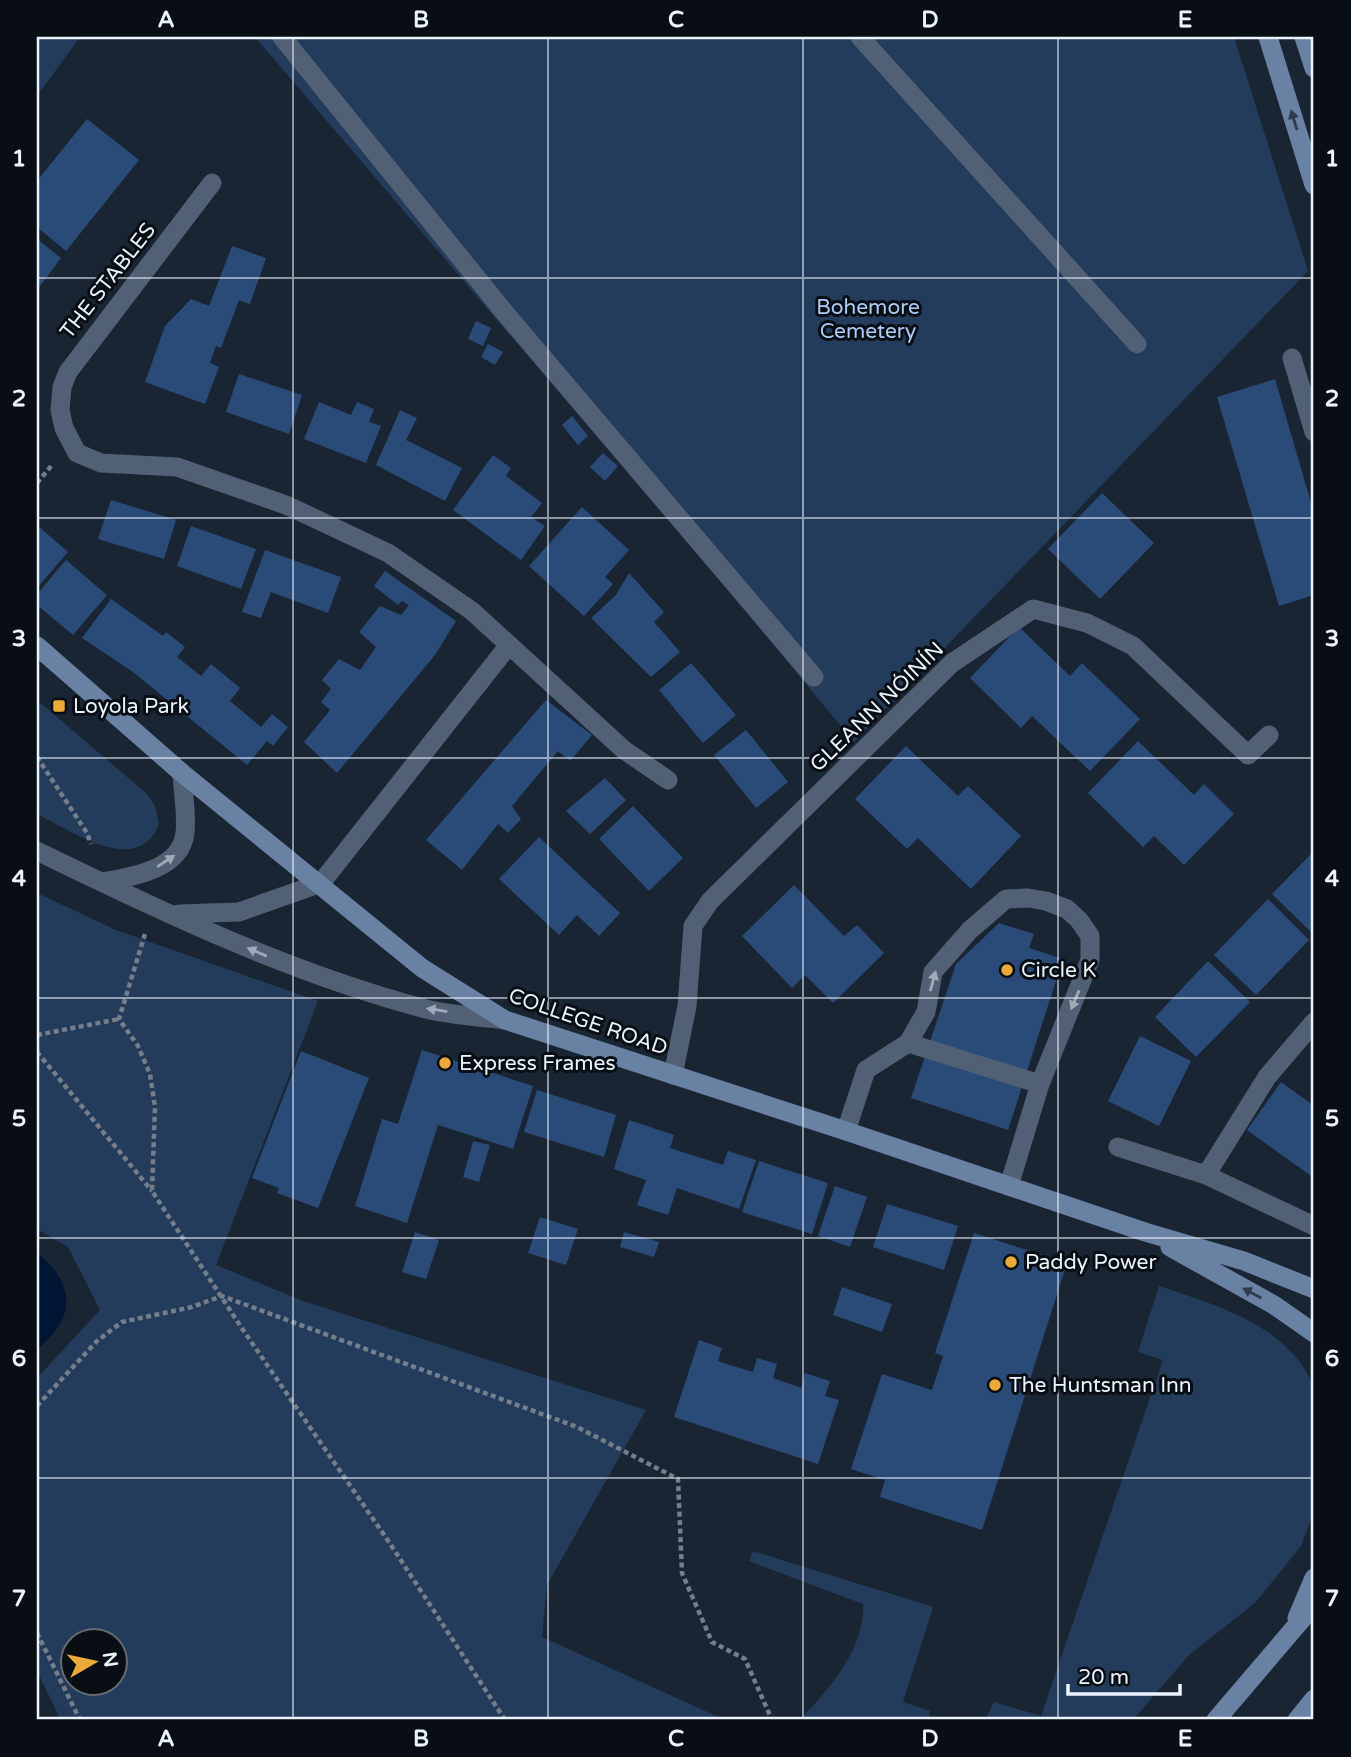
<svg xmlns="http://www.w3.org/2000/svg" width="1351" height="1757" font-family="'Varela Round',sans-serif">
  <style>
    .green { fill: #243c5c; fill-rule: evenodd }
    .water { fill: #001534 }
    .building { fill: #2a4b78 }
    .lines { fill: none; stroke-linecap: round; stroke-linejoin: round }
    .path { stroke: #757e8b; stroke-width: 4.5; stroke-dasharray: 5 3.5; stroke-linecap: butt }
    .service { stroke: #516074; stroke-width: 19 }
    .minor { stroke: #516074; stroke-width: 19 }
    .tertiary { stroke: #516074; stroke-width: 19 }
    .secondary { stroke: #6981a2; stroke-width: 19 }
    .oneway { fill: #2f3c4d }
    .oneway2 { fill: #9eaab8 }
    .grid { fill: none; stroke: #ebf3fd; stroke-width: 2; stroke-opacity: 0.55 }
    .poi-dot { fill: #eba93a; stroke: #090e14; stroke-width: 2.5 }
    .labels { text-anchor: middle; dominant-baseline: central; stroke-width: 6; stroke-linejoin: round; paint-order: stroke }
    .street-label { font-size: 21px; fill: #ebf3fd; stroke: #090e14 }
    .park-label { font-size: 21px; fill: #acccf7; stroke: #090e14 }
    .poi-label { font-size: 21px; fill: #ebf3fd; stroke: #090e14; text-anchor: start }
    .neatline { fill: none; stroke: #ebf3fd; stroke-width: 2.5 }
    .grid-label { font-size: 23px; text-anchor: middle; font-weight: bold; fill: #ebf3fd }
  </style>
  <rect width="100%" height="100%" fill="#1a2534"/>
  <path class="green" d="M 37,37 L 80,37 L 37,96 Z
    M 255,37 L 1234,37 L 1308,271 L 854,742 L 728,590 Z
    M 37,700 L 147,794 L 155,806 L 159,824 C 138,878 72,831 37,814 Z
    M 37,893 L 116,930 L 318,1001 L 216,1265 L 303,1301 L 646,1410 L 547,1585 L 542,1637 L 725,1720 L 61,1720 L 37,1671 L 37,1378 L 100,1310 L 68,1247 L 37,1229 ZM 74,1642 L 116,1642 L 116,1684 L 74,1684 Z
    M 1159,1286 C 1216,1305 1293,1327 1314,1389 L 1314,1510 L 1301,1546 L 1256,1602 L 1189,1655 L 1133,1720 L 985,1720 L 994,1702 L 1041,1716 L 1163,1360 L 1138,1352 Z
    M 753,1551 L 933,1607 L 903,1702 L 930,1711 L 929,1720 L 799,1720 C 828,1692 866,1647 863,1604 L 749,1561 Z"/>
  <path class="water" d="M 37,1253 C 59,1269 77,1298 59,1325 C 53,1335 44,1343 37,1351 Z"/>
  <path class="building" d="M 87,119 L 139,160 L 66,251 L 37,227 L 37,181 Z
    M 37,239 L 61,258 L 37,290 Z
    M 232,246 L 266,258 L 250,304 L 239,300 L 221,348 L 216,346 L 210,363 L 219,367 L 205,404 L 145,382 L 165,326 L 191,299 L 209,306 Z
    M 476,321 L 491,328 L 483,346 L 468,339 Z
    M 488,344 L 503,352 L 495,365 L 481,357 Z
    M 239,374 L 302,395 L 289,434 L 226,412 Z
    M 1275,379 L 1314,513 L 1314,595 L 1279,606 L 1217,397 Z
    M 319,402 L 351,415 L 357,402 L 374,409 L 369,422 L 381,426 L 366,463 L 304,439 Z
    M 400,410 L 417,418 L 406,440 L 462,468 L 445,501 L 376,465 Z
    M 572,416 L 588,436 L 578,445 L 562,425 Z
    M 603,453 L 618,466 L 605,481 L 590,467 Z
    M 493,455 L 511,468 L 506,476 L 542,503 L 531,517 L 545,526 L 521,560 L 453,510 Z
    M 1102,493 L 1154,543 L 1100,599 L 1048,549 Z
    M 111,500 L 176,520 L 164,559 L 98,539 Z
    M 582,507 L 629,550 L 605,577 L 613,584 L 584,616 L 529,566 Z
    M 37,525 L 68,552 L 37,588 Z
    M 191,526 L 256,549 L 241,589 L 177,566 Z
    M 265,550 L 341,577 L 328,613 L 271,592 L 261,618 L 242,612 Z
    M 66,560 L 107,595 L 73,635 L 37,605 L 37,594 Z
    M 385,571 L 456,621 L 435,655 L 337,773 L 304,742 L 330,710 L 321,702 L 331,689 L 322,680 L 339,659 L 360,670 L 376,647 L 359,632 L 380,606 L 401,615 L 409,605 L 402,601 L 398,605 L 374,586 Z
    M 629,573 L 664,612 L 654,622 L 680,652 L 651,677 L 591,618 L 616,595 Z
    M 111,599 L 163,636 L 166,632 L 185,647 L 177,657 L 201,676 L 211,664 L 240,688 L 230,701 L 261,727 L 272,714 L 288,727 L 273,746 L 267,741 L 247,765 L 133,672 L 82,638 Z
    M 1019,627 L 1070,676 L 1082,663 L 1140,719 L 1090,771 L 1032,716 L 1021,728 L 970,678 Z
    M 691,663 L 736,715 L 703,743 L 659,690 Z
    M 546,700 L 592,735 L 570,761 L 558,751 L 512,806 L 521,819 L 508,833 L 498,824 L 462,870 L 426,840 Z
    M 746,730 L 788,782 L 756,808 L 714,755 Z
    M 1138,741 L 1194,795 L 1204,784 L 1234,814 L 1184,865 L 1154,836 L 1143,847 L 1088,793 Z
    M 906,746 L 958,796 L 968,786 L 1021,836 L 971,889 L 918,838 L 907,849 L 855,799 Z
    M 605,778 L 626,800 L 590,834 L 566,811 Z
    M 633,806 L 683,858 L 649,891 L 599,839 Z
    M 539,837 L 620,913 L 599,936 L 577,915 L 559,935 L 499,879 Z
    M 1314,851 L 1314,935 L 1272,894 Z
    M 794,885 L 844,936 L 857,925 L 884,953 L 833,1003 L 805,975 L 792,988 L 742,936 Z
    M 1268,899 L 1309,940 L 1256,995 L 1214,955 Z
    M 999,923 L 1034,934 L 1029,948 L 1063,959 L 1008,1130 L 911,1098 L 956,964 Z
    M 1208,961 L 1250,1002 L 1196,1057 L 1155,1017 Z
    M 1140,1036 L 1191,1061 L 1159,1126 L 1108,1101 Z
    M 422,1050 L 533,1086 L 513,1149 L 438,1125 L 407,1223 L 355,1206 L 382,1119 L 398,1124 Z
    M 301,1051 L 369,1078 L 318,1208 L 277,1193 L 279,1188 L 252,1178 Z
    M 1281,1082 L 1314,1106 L 1314,1178 L 1247,1130 Z
    M 537,1090 L 616,1115 L 604,1157 L 524,1132 Z
    M 629,1120 L 674,1135 L 670,1148 L 723,1165 L 728,1151 L 756,1160 L 739,1209 L 677,1188 L 668,1215 L 637,1205 L 646,1180 L 614,1169 Z
    M 473,1141 L 490,1145 L 479,1182 L 463,1177 Z
    M 759,1161 L 828,1183 L 812,1234 L 742,1212 Z
    M 835,1186 L 867,1197 L 850,1247 L 818,1236 Z
    M 887,1204 L 958,1226 L 944,1270 L 873,1247 Z
    M 540,1217 L 578,1229 L 566,1265 L 528,1253 Z
    M 415,1232 L 439,1240 L 426,1279 L 402,1272 Z
    M 624,1232 L 659,1242 L 654,1257 L 620,1247 Z
    M 974,1233 L 1067,1263 L 982,1530 L 880,1497 L 885,1480 L 851,1469 L 882,1374 L 932,1390 L 943,1356 L 935,1353 Z
    M 842,1287 L 892,1304 L 882,1332 L 833,1315 Z
    M 699,1340 L 722,1348 L 718,1361 L 723,1363 L 753,1372 L 757,1358 L 777,1364 L 773,1378 L 801,1388 L 805,1373 L 830,1381 L 825,1396 L 839,1400 L 818,1464 L 674,1417 Z"/>
  <g class="lines">
    <path class="path" d="M 37,483 L 52,465
      M 37,757 L 87,833 L 91,844
      M 145,934 L 119,1019 L 138,1046 L 150,1074 L 155,1107 L 152,1191 L 241,1327 L 391,1545 L 505,1720
      M 37,1035 L 119,1019
      M 37,1052 L 152,1191
      M 37,1406 L 97,1341 L 122,1322 L 192,1307 L 222,1296 L 577,1427 L 678,1479 L 682,1573 L 712,1642 L 745,1659 L 772,1720
      M 37,1633 L 80,1720"/>
    <path class="service" d="M 282,37 L 505,313 L 814,677
      M 860,37 L 1137,344
      M 908,1043 L 926,1012 L 933,972 L 970,930 L 1006,899 L 1028,898 L 1046,901 L 1067,909 L 1079,920 L 1090,936 L 1090,960 L 1040,1084
      M 846,1131 L 866,1070 L 908,1043 L 1040,1084 L 1009,1186"/>
    <path class="minor" d="M 212,183 L 68,372 L 62,387 L 60,410 L 64,428 L 77,453 L 101,463 L 177,467 L 286,505 L 388,553 L 472,611 L 624,750 L 668,780
      M 1292,358 L 1314,432
      M 321,883 L 509,645
      M 673,1075 L 687,1006 L 693,926 L 710,901 L 952,663 L 1033,609 L 1087,623 L 1133,646 L 1248,755 L 1269,735
      M 1118,1147 L 1206,1175 L 1314,1226
      M 1206,1175 L 1267,1077 L 1314,1022"/>
    <path class="tertiary" d="M 37,851 C 162,912 290,973 426,1009 C 451,1015 479,1017 505,1020
      M 102,882 C 131,877 181,870 185,833 C 187,814 183,792 182,773
      M 179,914 L 239,912 L 321,883"/>
    <path class="secondary" d="M 1268,37 L 1314,185
      M 1304,37 L 1314,68
      M 37,646 L 182,773 L 422,968 L 505,1020 L 846,1131 L 1145,1232 L 1244,1261 L 1314,1289
      M 1170,1247 L 1274,1305 L 1314,1333
      M 1297,1618 L 1314,1578
      M 1216,1720 L 1314,1605
      M 1297,1720 L 1314,1699"/>
  </g>
  <defs><path id="oneway-solid" d="M-6-.8H1V-3.2L6.5 0L1 3.2V.8H-6Z" transform="scale(1.75)"/></defs>
  <g class="oneway">
    <use href="#oneway-solid" transform="translate(1294 120) rotate(-107)"/>
    <use href="#oneway-solid" transform="translate(1252 1293) rotate(-152)"/>
  </g>
  <g class="oneway2">
    <use href="#oneway-solid" transform="translate(166 861) rotate(-34)"/>
    <use href="#oneway-solid" transform="translate(257 952) rotate(-157)"/>
    <use href="#oneway-solid" transform="translate(933 981) rotate(-75)"/>
    <use href="#oneway-solid" transform="translate(1075 1000) rotate(113)"/>
    <use href="#oneway-solid" transform="translate(437 1010) rotate(-171)"/>
  </g>
  <path class="grid" d="M 293,37 L 293,1720M 548,37 L 548,1720M 803,37 L 803,1720M 1058,37 L 1058,1720M 37,278 L 1314,278M 37,518 L 1314,518M 37,758 L 1314,758M 37,998 L 1314,998M 37,1238 L 1314,1238M 37,1478 L 1314,1478"/>
  <g class="poi-dot">
    <rect x="52" y="699" width="14" height="14" rx="3.5"/>
    <circle cx="1007" cy="970" r="7"/>
    <circle cx="445" cy="1063" r="7"/>
    <circle cx="1011" cy="1262" r="7"/>
    <circle cx="995" cy="1385" r="7"/>
  </g>
  <g class="labels">
    <g class="street-label">
      <text transform="translate(108 281) rotate(-52)">THE STABLES</text>
      <text transform="translate(877 707) rotate(-44)">GLEANN NÓINÍN</text>
      <text transform="translate(588 1022) rotate(19)">COLLEGE ROAD</text>
    </g>
    <g class="park-label">
      <text x="868" y="307">Bohemore<tspan x="868" dy="24">Cemetery</tspan></text>
    </g>
    <g class="poi-label">
      <text x="73" y="706">Loyola Park</text>
      <text x="1021" y="970">Circle K</text>
      <text x="459" y="1063">Express Frames</text>
      <text x="1025" y="1262">Paddy Power</text>
      <text x="1009" y="1385">The Huntsman Inn</text>
    </g>
  </g>
  <rect width="1351" height="1757" fill="none" stroke="#090e14" stroke-width="77"/>
  <g transform="translate(94 1662) rotate(81)"><circle r="33" fill="#090e14" stroke="#636a71" stroke-width="2"/>
  <path d="M0-5L12 26L0 18L-12 26Z" fill="#eba93a"/>
  <text y="-10" font-size="19" font-weight="bold" text-anchor="middle" fill="#ebf3fd">N</text>
  </g>
  <path d="M1068 1684v10h112v-10" fill="none" stroke="#ebf3fd" stroke-width="3.5"/>
  <text x="1078" y="1684" font-size="21" fill="#ebf3fd" stroke="#090e14" stroke-width="5" paint-order="stroke">20 m</text>
  <rect x="38" y="38" width="1274" height="1680" class="neatline"/>
  <g class="grid-label">
    <text x="166" y="27">A</text>
    <text x="421" y="27">B</text>
    <text x="676" y="27">C</text>
    <text x="930" y="27">D</text>
    <text x="1185" y="27">E</text>
    <text x="19" y="166">1</text>
    <text x="1332" y="166">1</text>
    <text x="19" y="406">2</text>
    <text x="1332" y="406">2</text>
    <text x="19" y="646">3</text>
    <text x="1332" y="646">3</text>
    <text x="19" y="886">4</text>
    <text x="1332" y="886">4</text>
    <text x="19" y="1126">5</text>
    <text x="1332" y="1126">5</text>
    <text x="19" y="1366">6</text>
    <text x="1332" y="1366">6</text>
    <text x="19" y="1606">7</text>
    <text x="1332" y="1606">7</text>
    <text x="166" y="1746">A</text>
    <text x="421" y="1746">B</text>
    <text x="676" y="1746">C</text>
    <text x="930" y="1746">D</text>
    <text x="1185" y="1746">E</text>
  </g>
</svg>
